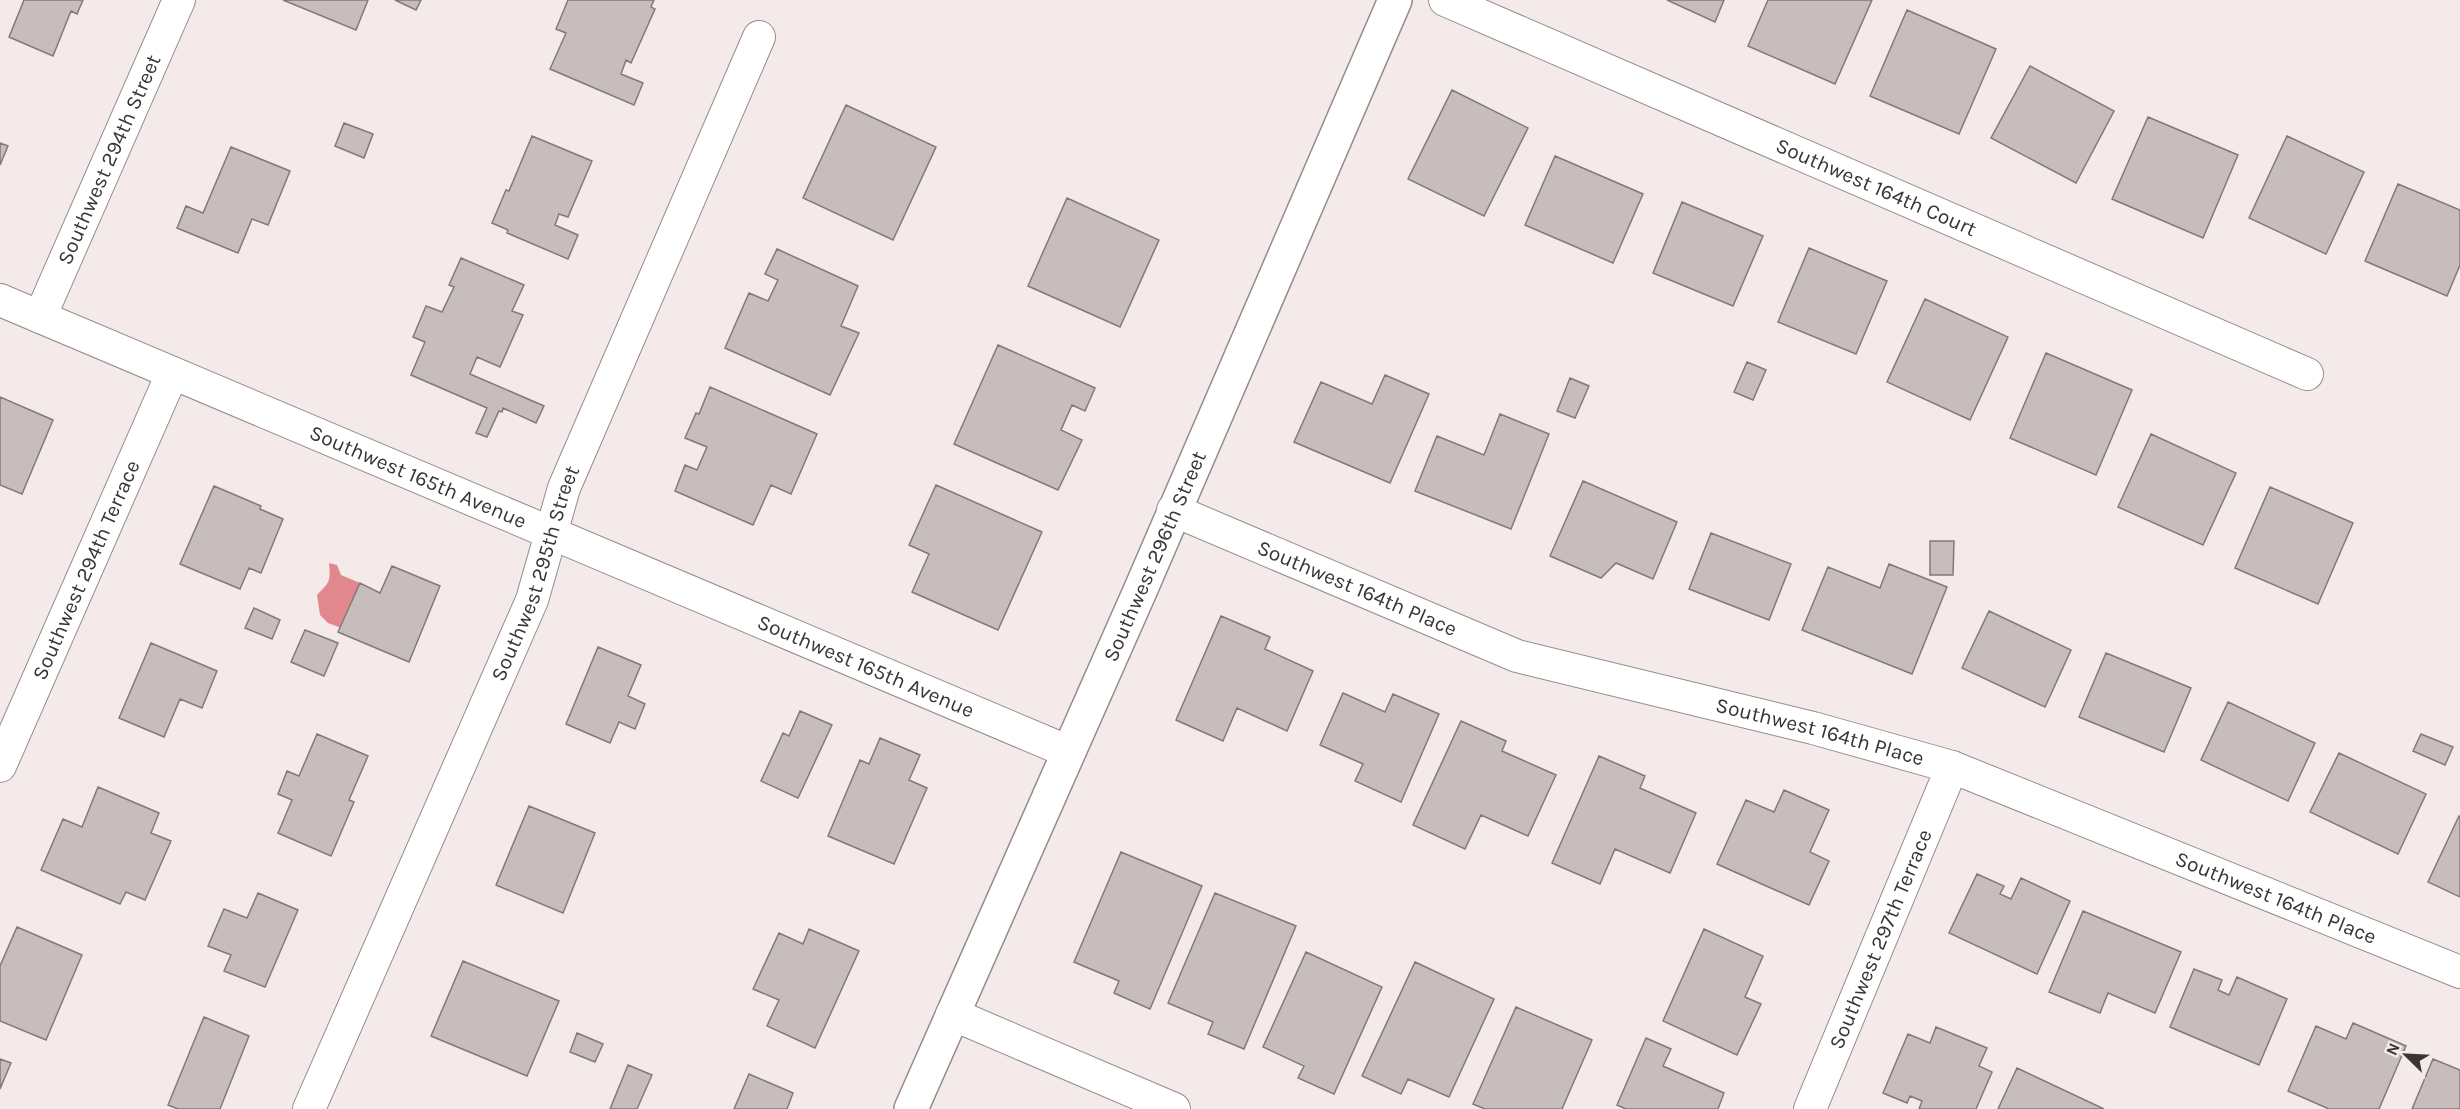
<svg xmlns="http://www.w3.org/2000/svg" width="2460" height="1109" font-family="Karla,sans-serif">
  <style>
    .water { fill: #e0888d }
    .building { fill: #c8bdbd; stroke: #837979; stroke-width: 1.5 }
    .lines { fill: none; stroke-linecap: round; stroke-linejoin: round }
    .street-casing { stroke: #958b8b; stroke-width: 34 }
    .secondary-casing { stroke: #958b8b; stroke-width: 36 }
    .street { stroke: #fff; stroke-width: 32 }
    .secondary { stroke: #fff; stroke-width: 33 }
    .labels { text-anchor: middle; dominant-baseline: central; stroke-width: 6; stroke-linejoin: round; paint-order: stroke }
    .street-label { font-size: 21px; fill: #393535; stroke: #f5eaea }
  </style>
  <rect width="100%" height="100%" fill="#f5eaea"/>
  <path class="water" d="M 329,563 L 337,565 L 341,575 L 360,583 L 341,628 L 328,623 L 320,615 L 317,595 C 329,582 331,583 329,563 Z"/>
  <path class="building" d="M 24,0 L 83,0 L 77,14 L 71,11 L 53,56 L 9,37 Z
    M 283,0 L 368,0 L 356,30 Z
    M 395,0 L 421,0 L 416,10 Z
    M 568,0 L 654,0 L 651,7 L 655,9 L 631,63 L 626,60 L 621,74 L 643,83 L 634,105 L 550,69 L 566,33 L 556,29 Z
    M 1667,0 L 1724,0 L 1715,22 Z
    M 1768,0 L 1872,0 L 1835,84 L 1748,46 Z
    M 1907,10 L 1996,49 L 1959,134 L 1870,96 Z
    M 2030,66 L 2114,111 L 2076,183 L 1991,138 Z
    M 1452,90 L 1528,128 L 1484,216 L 1408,179 Z
    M 846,105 L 936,147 L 893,240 L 803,198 Z
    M 2148,117 L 2238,155 L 2203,238 L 2112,199 Z
    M 344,123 L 373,134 L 364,158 L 335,146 Z
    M 532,136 L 592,161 L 568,217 L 559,214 L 555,225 L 578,235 L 568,259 L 507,233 L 508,230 L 492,223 L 506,190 L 509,191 Z
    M 2287,136 L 2364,172 L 2326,254 L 2249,218 Z
    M 0,143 L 8,146 L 0,165 Z
    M 231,147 L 290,171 L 268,225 L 252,219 L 238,253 L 177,228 L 186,206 L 203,213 Z
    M 1555,156 L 1643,194 L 1613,263 L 1525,225 Z
    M 2398,184 L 2460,210 L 2460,265 L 2447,296 L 2365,261 Z
    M 1067,198 L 1159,240 L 1120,327 L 1028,286 Z
    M 1682,202 L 1763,236 L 1733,306 L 1653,273 Z
    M 1809,248 L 1887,281 L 1856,354 L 1778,322 Z
    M 777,249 L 858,286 L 841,326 L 859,333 L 830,395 L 725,348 L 749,293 L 768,301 L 778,280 L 765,274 Z
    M 461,258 L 524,285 L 512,311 L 523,315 L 500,367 L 477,357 L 470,374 L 544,406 L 536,423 L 503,408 L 502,412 L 499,411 L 487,437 L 476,433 L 487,408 L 411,375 L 425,342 L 413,337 L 426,306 L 442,312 L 454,287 L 449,285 Z
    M 1925,299 L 2008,337 L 1970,420 L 1887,382 Z
    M 998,345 L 1095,388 L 1085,411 L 1072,405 L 1061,430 L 1082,440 L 1058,490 L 954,444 Z
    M 2046,353 L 2132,390 L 2096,475 L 2010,438 Z
    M 1747,362 L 1766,370 L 1753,400 L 1734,392 Z
    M 1385,375 L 1429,394 L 1390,483 L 1294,442 L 1321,382 L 1372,404 Z
    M 1570,378 L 1589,386 L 1575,418 L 1557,411 Z
    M 710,387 L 817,434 L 791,494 L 771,485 L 753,525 L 675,491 L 685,465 L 697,470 L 707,447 L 685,438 L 696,413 L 699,414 Z
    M 0,397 L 53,420 L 22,494 L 0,485 Z
    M 1500,414 L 1549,434 L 1511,529 L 1415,491 L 1437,436 L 1484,455 Z
    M 2151,434 L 2236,473 L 2203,545 L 2118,507 Z
    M 1583,481 L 1677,522 L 1653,579 L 1616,563 L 1601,578 L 1550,556 Z
    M 936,485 L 1042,532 L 998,630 L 912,592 L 929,554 L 909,545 Z
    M 214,486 L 261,506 L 260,509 L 283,519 L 261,573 L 249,568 L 240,589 L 180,564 Z
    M 2270,487 L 2353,523 L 2318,604 L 2235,568 Z
    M 1711,533 L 1791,564 L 1769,620 L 1689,589 Z
    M 1930,541 L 1954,541 L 1953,575 L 1930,575 Z
    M 1889,564 L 1947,587 L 1912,674 L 1802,630 L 1828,567 L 1880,588 Z
    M 392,566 L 440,586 L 409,662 L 338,632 L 360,583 L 380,593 Z
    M 254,608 L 280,620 L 272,639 L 245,628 Z
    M 1989,611 L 2071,650 L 2045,707 L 1962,668 Z
    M 1221,616 L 1270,637 L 1265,649 L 1313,671 L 1287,731 L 1237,708 L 1223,741 L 1176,720 Z
    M 305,630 L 338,643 L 324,676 L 291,662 Z
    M 151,643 L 217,671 L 202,708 L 180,699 L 164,737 L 119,718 Z
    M 598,647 L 641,665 L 628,696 L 645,704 L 635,729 L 619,722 L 610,743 L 566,724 Z
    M 2106,653 L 2191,688 L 2164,752 L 2079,717 Z
    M 1343,693 L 1385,712 L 1393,694 L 1439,714 L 1401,802 L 1355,781 L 1363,764 L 1320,745 Z
    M 2228,702 L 2315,743 L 2288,801 L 2201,760 Z
    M 800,711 L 832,725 L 798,798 L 761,781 L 783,733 L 789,736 Z
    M 1461,721 L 1506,741 L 1502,751 L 1556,775 L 1528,836 L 1481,815 L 1465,849 L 1413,825 Z
    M 317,734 L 368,756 L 349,800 L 354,802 L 331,856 L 278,833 L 292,800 L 278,794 L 287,771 L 299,776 Z
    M 2421,734 L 2453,747 L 2445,765 L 2413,751 Z
    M 880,738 L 920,755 L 909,780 L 927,788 L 894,864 L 828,836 L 860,760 L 869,764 Z
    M 2339,753 L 2426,794 L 2398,854 L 2310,812 Z
    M 1599,756 L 1645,776 L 1640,788 L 1696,813 L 1670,873 L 1615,849 L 1600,884 L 1552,863 Z
    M 98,787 L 159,813 L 151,833 L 171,841 L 145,900 L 126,892 L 120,904 L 41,870 L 63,819 L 82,827 Z
    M 1784,790 L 1829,810 L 1810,852 L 1829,861 L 1809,905 L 1717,864 L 1746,800 L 1774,812 Z
    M 529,806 L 595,833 L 563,913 L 496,885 Z
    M 2459,816 L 2460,817 L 2460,897 L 2428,882 Z
    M 1121,852 L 1202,886 L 1150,1009 L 1114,993 L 1119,981 L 1074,962 Z
    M 1977,874 L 2004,886 L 2000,894 L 2011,899 L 2021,878 L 2070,901 L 2037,974 L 1949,933 Z
    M 258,893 L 298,910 L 265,987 L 224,971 L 231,955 L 208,946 L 224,909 L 247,918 Z
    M 1215,893 L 1296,926 L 1244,1049 L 1208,1034 L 1213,1022 L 1168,1003 Z
    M 2083,911 L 2181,952 L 2155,1013 L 2108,993 L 2100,1013 L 2049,992 Z
    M 17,927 L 82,955 L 46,1040 L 0,1021 L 0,966 Z
    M 809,929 L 859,951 L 815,1048 L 767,1026 L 779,1000 L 753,989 L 779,933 L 803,944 Z
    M 1704,929 L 1763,956 L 1745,997 L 1761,1004 L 1737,1055 L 1663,1021 Z
    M 1306,952 L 1382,987 L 1334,1094 L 1298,1078 L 1304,1066 L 1263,1047 Z
    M 463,961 L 559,1001 L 527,1076 L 431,1036 Z
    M 1415,962 L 1494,999 L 1449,1097 L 1408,1079 L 1401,1094 L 1362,1076 Z
    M 2194,969 L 2222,980 L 2218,990 L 2229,995 L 2237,977 L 2287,999 L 2259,1065 L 2170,1027 Z
    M 1516,1007 L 1592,1040 L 1562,1109 L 1485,1109 L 1473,1104 Z
    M 204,1017 L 249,1036 L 220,1109 L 178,1109 L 168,1105 Z
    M 2353,1023 L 2406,1046 L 2379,1109 L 2329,1109 L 2288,1091 L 2316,1026 L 2346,1039 Z
    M 1936,1027 L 1987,1048 L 1979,1066 L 1992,1072 L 1976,1109 L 1919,1109 L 1922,1101 L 1910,1096 L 1907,1103 L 1883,1093 L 1908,1034 L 1930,1043 Z
    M 577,1033 L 603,1044 L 595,1062 L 570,1052 Z
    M 1646,1038 L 1671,1049 L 1663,1066 L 1724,1093 L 1718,1109 L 1626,1109 L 1617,1105 Z
    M 0,1059 L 11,1063 L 0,1089 Z
    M 2433,1059 L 2460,1070 L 2460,1109 L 2412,1109 Z
    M 628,1065 L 652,1075 L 637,1109 L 610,1109 Z
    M 2017,1068 L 2104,1109 L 1998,1109 Z
    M 749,1074 L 793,1093 L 787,1109 L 734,1109 Z"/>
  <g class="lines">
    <defs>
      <g id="street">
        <path id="s1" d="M 1445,0 L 2307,374"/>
        <path id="s2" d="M 0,300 L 1069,752"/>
        <path id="s3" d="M 40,317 L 179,0"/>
        <path id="s4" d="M 1173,510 L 1517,656 L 1813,728 L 1952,767 L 2460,972"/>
        <path id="s5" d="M 0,766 L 172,374"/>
        <path d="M 952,1014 L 1174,1109"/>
        <path id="s6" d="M 309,1109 L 532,600 L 564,488 L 759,37"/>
        <path id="s7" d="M 1810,1109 L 1952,767"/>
      </g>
      <g id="secondary">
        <path id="s8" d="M 911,1109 L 1140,591 L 1395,0"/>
      </g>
    </defs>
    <use href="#street" class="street-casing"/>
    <use href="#secondary" class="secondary-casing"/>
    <use href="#street" class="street"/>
    <use href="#secondary" class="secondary"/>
  </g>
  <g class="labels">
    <g class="street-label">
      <text stroke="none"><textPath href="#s3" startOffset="172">Southwest 294th Street</textPath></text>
      <text stroke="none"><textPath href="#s1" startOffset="470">Southwest 164th Court</textPath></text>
      <text stroke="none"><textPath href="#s2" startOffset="454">Southwest 165th Avenue</textPath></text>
      <text stroke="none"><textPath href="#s8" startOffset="604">Southwest 296th Street</textPath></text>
      <text stroke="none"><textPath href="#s5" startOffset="214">Southwest 294th Terrace</textPath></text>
      <text stroke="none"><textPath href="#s6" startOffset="582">Southwest 295th Street</textPath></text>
      <text stroke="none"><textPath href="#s4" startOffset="200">Southwest 164th Place</textPath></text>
      <text stroke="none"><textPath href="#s2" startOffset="940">Southwest 165th Avenue</textPath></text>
      <text stroke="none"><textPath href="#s4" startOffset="686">Southwest 164th Place</textPath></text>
      <text stroke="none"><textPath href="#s4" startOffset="1172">Southwest 164th Place</textPath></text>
      <text stroke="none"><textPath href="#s7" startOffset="184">Southwest 297th Terrace</textPath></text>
    </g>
  </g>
  <g transform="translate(2406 1055) rotate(294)" stroke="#f5eaea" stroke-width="4.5" paint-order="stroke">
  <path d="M0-4.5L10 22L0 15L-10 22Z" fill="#393535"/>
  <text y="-9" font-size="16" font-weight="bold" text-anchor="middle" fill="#393535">N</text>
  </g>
</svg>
